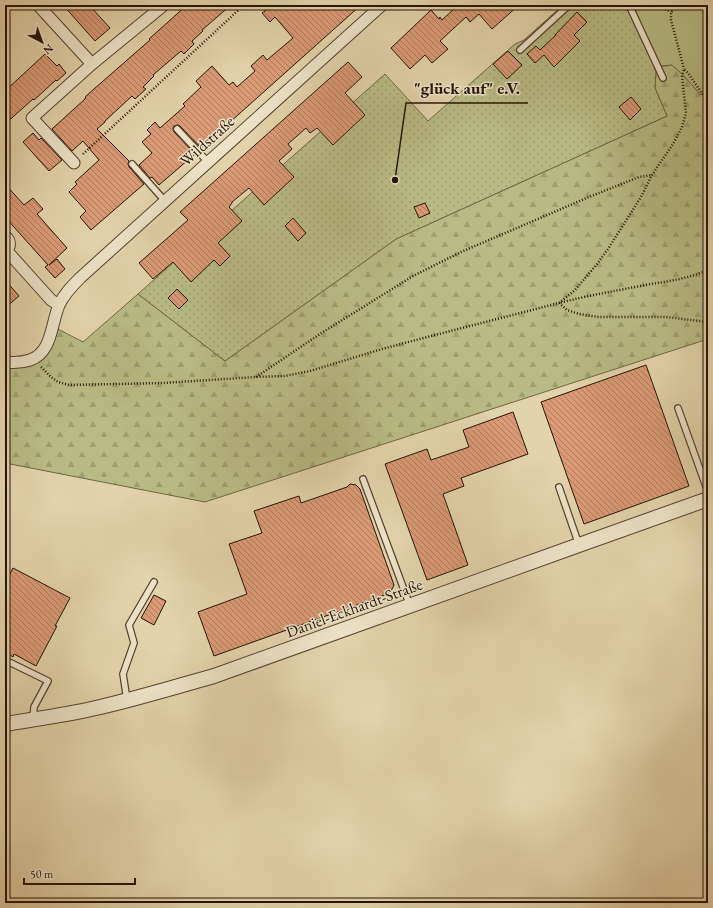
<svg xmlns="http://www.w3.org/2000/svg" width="713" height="908" font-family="'EB Garamond',serif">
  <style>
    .forest { fill: url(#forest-firs); stroke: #6f6745 }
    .park { fill: #b8bb85; stroke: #6f6745 }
    .garden { fill: url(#garden-dots); stroke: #6f6745 }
    .building { fill: url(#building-back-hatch); stroke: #261305 }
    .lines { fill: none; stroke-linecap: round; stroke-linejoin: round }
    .service-casing { stroke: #55432e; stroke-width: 8 }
    .minor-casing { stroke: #55432e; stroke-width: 13 }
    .tertiary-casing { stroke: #55432e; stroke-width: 16 }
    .path { stroke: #261305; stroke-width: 2.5; stroke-dasharray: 1 2; stroke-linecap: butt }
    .service { stroke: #ede2c8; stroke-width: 5.5 }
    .minor { stroke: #ede2c8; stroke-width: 11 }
    .tertiary { stroke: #ede2c8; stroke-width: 14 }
    .labels { text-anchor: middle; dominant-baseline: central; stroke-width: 3; stroke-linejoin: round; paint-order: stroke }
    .street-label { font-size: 16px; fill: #261305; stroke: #ede2c8 }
    .leader { fill: none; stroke: #261305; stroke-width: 1.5 }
    .callout-dot { fill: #261305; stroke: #ede2c8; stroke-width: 1.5 }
    .callout-label { font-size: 17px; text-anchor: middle; font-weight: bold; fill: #261305; stroke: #ede2c8; stroke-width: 3; stroke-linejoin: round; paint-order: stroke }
  </style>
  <defs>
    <pattern id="forest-firs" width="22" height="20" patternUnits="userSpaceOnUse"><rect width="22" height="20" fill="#b8bb85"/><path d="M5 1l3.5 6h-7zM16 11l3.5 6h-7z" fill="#9ea071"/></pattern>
    <pattern id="garden-dots" width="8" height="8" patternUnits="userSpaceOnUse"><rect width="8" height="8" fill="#b8bb85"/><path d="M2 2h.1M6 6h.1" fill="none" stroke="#9ea071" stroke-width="1.8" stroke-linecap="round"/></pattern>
    <pattern id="building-back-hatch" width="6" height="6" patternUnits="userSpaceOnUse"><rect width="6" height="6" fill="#da9a76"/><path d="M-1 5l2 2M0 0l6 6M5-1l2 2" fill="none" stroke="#b17c5f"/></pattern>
  </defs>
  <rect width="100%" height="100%" fill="#e3d3aa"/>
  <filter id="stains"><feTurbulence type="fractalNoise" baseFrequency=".005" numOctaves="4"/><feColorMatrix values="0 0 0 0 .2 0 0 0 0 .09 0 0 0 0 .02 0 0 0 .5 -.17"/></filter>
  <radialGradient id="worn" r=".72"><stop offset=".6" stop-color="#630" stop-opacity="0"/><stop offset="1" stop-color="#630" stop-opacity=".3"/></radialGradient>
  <path class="forest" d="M 672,65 L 682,74 L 701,95 L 708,85 L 708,339 L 205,502 L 5,463 L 5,364 L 35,360 L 54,327 L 83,342 L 138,294 L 225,361 L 396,239 L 667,116 L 655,88 L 656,69 L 660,66 Z"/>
  <path class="park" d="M 633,5 L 708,5 L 708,85 L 701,95 L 682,74 L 672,65 L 660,66 L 644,32 Z"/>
  <path class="garden" d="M 563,5 L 627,5 L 656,69 L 655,88 L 667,116 L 396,239 L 225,361 L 138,294 L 385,74 L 428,121 L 515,44 L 524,40 Z"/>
  <path class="building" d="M 63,5 L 89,5 L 110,28 L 95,41 Z
    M 187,5 L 231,5 L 202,30 L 203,31 L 192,41 L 194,44 L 184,54 L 181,51 L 153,75 L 154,76 L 143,87 L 146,89 L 135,99 L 132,96 L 105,121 L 105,122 L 97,129 L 129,161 L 128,164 L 129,167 L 144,184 L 91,230 L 80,217 L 86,211 L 69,192 L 77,184 L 75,182 L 99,160 L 83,141 L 72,151 L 52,129 L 85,99 L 86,96 L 150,40 L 149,39 Z
    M 264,5 L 361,5 L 201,148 L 180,126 L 178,125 L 174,126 L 173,128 L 174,132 L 195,154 L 159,185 L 152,177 L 150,178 L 139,165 L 152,153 L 142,142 L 151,134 L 147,130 L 155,122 L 160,128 L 185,106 L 183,104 L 201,87 L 196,81 L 212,66 L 229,85 L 233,82 L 237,87 L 255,71 L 251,66 L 263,55 L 267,60 L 293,38 L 275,17 L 270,22 L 262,13 L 268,9 Z
    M 455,5 L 519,5 L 492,29 L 479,14 L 470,22 L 466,17 L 440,41 L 448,49 L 432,63 L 425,55 L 410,69 L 391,48 L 431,10 L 439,19 L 440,17 L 442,20 L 456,7 Z
    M 577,12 L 587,22 L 574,35 L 580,41 L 554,67 L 544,55 L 535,63 L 527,54 L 536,46 L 540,50 L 556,35 L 555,35 Z
    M 508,51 L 522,65 L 507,79 L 493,64 Z
    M 45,54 L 57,66 L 59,64 L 66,73 L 57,81 L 56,80 L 34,100 L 33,99 L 5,124 L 5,91 Z
    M 348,62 L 362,77 L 345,93 L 365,115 L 333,145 L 317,128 L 310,133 L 306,128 L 288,144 L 292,149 L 279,161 L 294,177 L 264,205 L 249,188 L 232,202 L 232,203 L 229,207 L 242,221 L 218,243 L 230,256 L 220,266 L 214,260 L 191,282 L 173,262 L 153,279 L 139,263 L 188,220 L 180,212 Z
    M 631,97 L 641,109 L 630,120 L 619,107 Z
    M 33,133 L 39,140 L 41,138 L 62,160 L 49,171 L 23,142 Z
    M 5,184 L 24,205 L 33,198 L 43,209 L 37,214 L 67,248 L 49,265 L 57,259 L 65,269 L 55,278 L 45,267 L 48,265 L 5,217 Z
    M 425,203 L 430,213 L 419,218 L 414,207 Z
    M 293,218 L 306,233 L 298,241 L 285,226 Z
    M 5,280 L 19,296 L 5,308 Z
    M 177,289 L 188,300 L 179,309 L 168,298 Z
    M 646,365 L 689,486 L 584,524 L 541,402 Z
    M 513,412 L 528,454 L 461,478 L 464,486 L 443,494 L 468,565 L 427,580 L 385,464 L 427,449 L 431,460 L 469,447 L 463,430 Z
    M 350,484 L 356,485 L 360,489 L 394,585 L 390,593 L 214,656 L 198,612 L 247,594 L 229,544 L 262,533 L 254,511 L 299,496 L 301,503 L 347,487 Z
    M 13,568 L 70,598 L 55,626 L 57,626 L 36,666 L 14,654 L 13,657 L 5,652 L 5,583 Z
    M 154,595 L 166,601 L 154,625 L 141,618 Z"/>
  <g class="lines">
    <defs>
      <path id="service" d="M 629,5 L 663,78
        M 520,50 L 569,5
        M 177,129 L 208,162
        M 132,164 L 165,201
        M 678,408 L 708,492
        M 363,479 L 410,606
        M 559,487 L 579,545
        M 5,660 L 48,681 L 34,707 L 33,720
        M 127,700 L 123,674 L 134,643 L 129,625 L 154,582"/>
      <path id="minor" d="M 38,5 L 92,64 L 164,5
        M 74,163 L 32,118 L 92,64
        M 5,236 C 11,241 11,247 5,252
        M 7,251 L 51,300 L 59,305
        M 5,362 C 14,363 21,363 30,360 C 52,353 51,324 59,305 C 64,294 72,286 80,278 L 382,5"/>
      <path id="tertiary" d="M 5,724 C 35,719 66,715 96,708 C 136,699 175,687 214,676 L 579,545 L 708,499"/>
    </defs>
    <use href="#service" class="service-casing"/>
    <use href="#minor" class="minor-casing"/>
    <use href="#tertiary" class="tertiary-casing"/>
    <path class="path" d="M 654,5 L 661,7 L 671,12
      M 679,5 L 671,12 L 671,20 L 684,69
      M 708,102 L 688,73 L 684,69 L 682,76 L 686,113 L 682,127 L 673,144 L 652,175 L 641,197 L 608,249 L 597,264 L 575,290 L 559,303 C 590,295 620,290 651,284 C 670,281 690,278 708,270
      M 83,154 L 244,5
      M 41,367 L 51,377 L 58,382 L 69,385 L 163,383 L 256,377 L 285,376 L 310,371 L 382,349 L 435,335 L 559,303 L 567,310 L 579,314 L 599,317 L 666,317 L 708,322
      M 256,377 L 323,332 L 413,276 L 461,252 L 589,197 L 639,177 L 652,175"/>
    <use href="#service" class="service"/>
    <use href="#minor" class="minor"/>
    <use href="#tertiary" class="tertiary"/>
  </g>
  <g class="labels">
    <g class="street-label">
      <text transform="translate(207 141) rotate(-42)">Wildstraße</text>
      <text transform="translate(354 608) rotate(-20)">Daniel-Eckhardt-Straße</text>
    </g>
  </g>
  <path class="leader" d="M395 180L406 103H528"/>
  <circle class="callout-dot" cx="395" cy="180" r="4"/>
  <g class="callout-label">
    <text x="467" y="94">"glück auf" e.V.</text>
  </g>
  <rect width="713" height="908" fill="none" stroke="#e3d3aa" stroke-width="20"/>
  <rect x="6" y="6" width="701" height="896" fill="none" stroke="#261305" stroke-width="2"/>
  <rect x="10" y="10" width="693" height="888" fill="none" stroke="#261305"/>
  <g transform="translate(42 42) rotate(139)" stroke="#ede2c8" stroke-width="3" paint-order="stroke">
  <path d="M0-3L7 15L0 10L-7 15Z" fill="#261305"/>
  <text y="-6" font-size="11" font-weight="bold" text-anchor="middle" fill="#261305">N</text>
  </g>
  <path d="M24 878v6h111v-6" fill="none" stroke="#261305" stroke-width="2"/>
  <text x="30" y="878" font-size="12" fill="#261305" stroke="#ede2c8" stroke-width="3" paint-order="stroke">50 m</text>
  <rect width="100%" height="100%" filter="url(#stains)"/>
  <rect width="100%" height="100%" fill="url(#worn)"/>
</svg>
